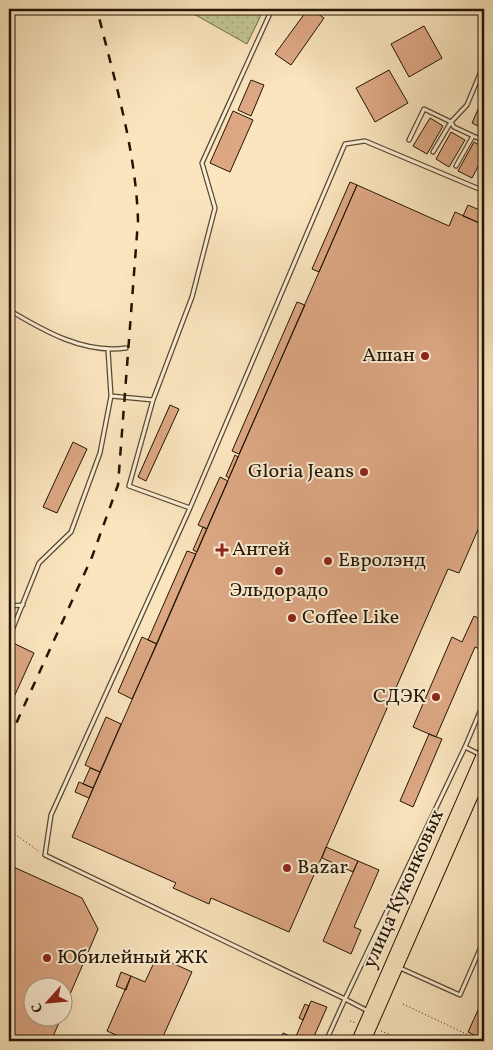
<svg xmlns="http://www.w3.org/2000/svg" width="493" height="1050" font-family="Vollkorn,serif">
  <style>
    .park { fill: url(#park-dots); stroke: #716c4a }
    .building { fill: #dda784; stroke: #221503 }
    .lines { fill: none; stroke-linecap: round; stroke-linejoin: round }
    .lane-casing { stroke: #584932; stroke-width: 5.5 }
    .primary-casing { stroke: #221503; stroke-width: 12 }
    .path { stroke: #221503; stroke-width: 1; stroke-dasharray: 1 2.5; stroke-linecap: butt }
    .lane { stroke: #fceed5; stroke-width: 3 }
    .primary { stroke: #fae5be; stroke-width: 10 }
    .rail { stroke: #221503; stroke-width: 2.5; stroke-dasharray: 9 9; stroke-linecap: butt }
    .poi-dot { fill: #8f2418; stroke: #fceed5; stroke-width: 2 }
    .labels { text-anchor: middle; dominant-baseline: central; stroke-width: 4; stroke-linejoin: round; paint-order: stroke }
    .poi-label { font-size: 20px; fill: #221503; stroke: #fceed5; text-anchor: start }
    .street-label { font-size: 20px; fill: #221503; stroke: #fceed5 }
  </style>
  <defs>
    <pattern id="park-dots" width="8" height="8" patternUnits="userSpaceOnUse" patternTransform="scale(1.25)"><rect width="8" height="8" fill="#c0c490"/><path d="M2 2h.1M6 6h.1" fill="none" stroke="#a5a87b" stroke-width="1.8" stroke-linecap="round"/></pattern>
  </defs>
  <rect width="100%" height="100%" fill="#fae5be"/>
  <filter id="stains"><feTurbulence type="fractalNoise" baseFrequency=".004" numOctaves="4"/><feColorMatrix values="0 0 0 0 .2 0 0 0 0 .09 0 0 0 0 .02 0 0 0 .5 -.17"/></filter>
  <radialGradient id="worn" r=".72"><stop offset=".6" stop-color="#630" stop-opacity="0"/><stop offset="1" stop-color="#630" stop-opacity=".3"/></radialGradient>
  <path class="park" d="M 185,9 L 264,9 L 247,44 Z"/>
  <path class="building" d="M 308,9 L 311,9 L 324,18 L 291,65 L 275,54 Z
    M 424,26 L 442,58 L 409,77 L 391,44 Z
    M 389,70 L 408,103 L 375,122 L 356,88 Z
    M 251,80 L 264,85 L 251,116 L 238,110 Z
    M 484,96 L 484,129 L 472,123 Z
    M 233,111 L 253,120 L 230,172 L 210,163 Z
    M 430,118 L 443,126 L 427,154 L 413,146 Z
    M 451,132 L 465,140 L 449,167 L 436,159 Z
    M 474,142 L 484,148 L 484,155 L 472,178 L 458,171 Z
    M 350,182 L 357,185 L 319,272 L 312,269 Z
    M 357,185 L 449,226 L 455,212 L 484,225 L 484,516 L 459,573 L 448,569 L 289,932 L 211,898 L 209,904 L 173,888 L 176,883 L 72,837 Z
    M 468,205 L 484,212 L 484,225 L 463,216 Z
    M 297,302 L 305,305 L 239,454 L 232,451 Z
    M 170,405 L 179,409 L 146,481 L 138,477 Z
    M 73,442 L 87,449 L 57,513 L 43,507 Z
    M 235,455 L 238,457 L 229,478 L 226,476 Z
    M 220,477 L 228,481 L 207,529 L 198,525 Z
    M 203,527 L 207,529 L 197,552 L 193,550 Z
    M 187,551 L 196,554 L 157,644 L 148,640 Z
    M 474,616 L 484,621 L 484,651 L 475,647 L 436,737 L 413,727 L 452,637 L 462,642 Z
    M 142,637 L 157,644 L 132,699 L 118,692 Z
    M 11,642 L 34,653 L 9,708 L 9,647 Z
    M 106,717 L 121,724 L 100,772 L 85,765 Z
    M 429,734 L 442,739 L 413,807 L 400,801 Z
    M 90,768 L 100,772 L 93,788 L 83,784 Z
    M 79,782 L 93,788 L 89,798 L 75,792 Z
    M 326,847 L 358,861 L 353,872 L 322,858 Z
    M 358,861 L 379,870 L 354,927 L 361,930 L 351,954 L 323,941 Z
    M 9,865 L 82,898 L 98,929 L 62,1013 L 62,988 L 32,988 L 32,1018 L 61,1018 L 51,1041 L 9,1041 Z
    M 157,956 L 192,972 L 161,1041 L 129,1041 L 107,1031 L 131,976 L 145,982 Z
    M 121,972 L 131,976 L 126,990 L 116,986 Z
    M 484,997 L 484,1040 L 468,1032 Z
    M 311,1001 L 327,1007 L 312,1041 L 294,1041 Z
    M 305,1004 L 309,1006 L 303,1020 L 299,1018 Z
    M 283,1033 L 295,1038 L 294,1041 L 280,1040 Z"/>
  <g class="lines">
    <defs>
      <path id="lane" d="M 272,9 L 202,163 L 215,208 L 192,297 L 153,400 L 129,486 L 190,508 L 51,815 L 45,855 L 345,999 L 326,1041
        M 409,140 L 424,109 L 451,122 L 454,127 L 484,141
        M 433,152 L 451,122 L 467,105 L 484,64
        M 456,166 L 473,136
        M 481,172 L 484,167
        M 9,310 C 44,331 84,354 126,348
        M 108,350 L 111,396
        M 190,508 L 345,144 L 365,141 L 484,191
        M 9,606 L 23,605
        M 9,638 L 39,563 L 71,532 L 100,453 L 111,396 L 153,400
        M 465,747 L 484,702
        M 400,968 L 460,995 L 484,940
        M 368,1011 L 345,999 L 465,747 L 479,754"/>
      <path id="primary" d="M 357,1041 L 484,750
        M 365,1041 L 484,770"/>
    </defs>
    <use href="#lane" class="lane-casing"/>
    <use href="#primary" class="primary-casing"/>
    <path class="path" d="M 9,830 L 40,852
      M 403,1004 L 481,1041
      M 350,1021 L 356,1023
      M 381,1031 L 391,1035"/>
    <use href="#lane" class="lane"/>
    <use href="#primary" class="primary"/>
    <path class="rail" d="M 9,739 L 92,557 L 118,485 L 138,221 C 136,149 114,79 97,9"/>
  </g>
  <g class="poi-dot">
    <circle cx="425" cy="356" r="5"/>
    <circle cx="364" cy="472" r="5"/>
    <path d="M219.5 542.5h5v5h5v5h-5v5h-5v-5h-5v-5h5z"/>
    <circle cx="328" cy="561" r="5"/>
    <circle cx="279" cy="571" r="5"/>
    <circle cx="292" cy="618" r="5"/>
    <circle cx="436" cy="697" r="5"/>
    <circle cx="287" cy="868" r="5"/>
    <circle cx="47" cy="958" r="5"/>
  </g>
  <g class="labels">
    <g class="poi-label">
      <text x="415" y="356" text-anchor="end">Ашан</text>
      <text x="354" y="472" text-anchor="end">Gloria Jeans</text>
      <text x="232" y="550">Антей</text>
      <text x="338" y="561">Евролэнд</text>
      <text x="279" y="591" text-anchor="middle">Эльдорадо</text>
      <text x="302" y="618">Coffee Like</text>
      <text x="426" y="697" text-anchor="end">СДЭК</text>
      <text x="297" y="868">Bazar</text>
      <text x="57" y="958">Юбилейный ЖК</text>
    </g>
    <g class="street-label">
      <text transform="translate(404 889) rotate(-66)">улица Куконковых</text>
    </g>
  </g>
  <rect width="493" height="1050" fill="none" stroke="#fae5be" stroke-width="30"/>
  <rect x="10" y="10" width="473" height="1030" fill="none" stroke="#221503" stroke-width="2.5"/>
  <rect x="15" y="15" width="463" height="1020" fill="none" stroke="#221503"/>
  <g transform="translate(48 1002) rotate(243)"><circle r="24" fill="#fceed5" stroke="#a59781"/>
  <path d="M0-4L9 19L0 12L-9 19Z" fill="#8f2418"/>
  <text y="-8" font-size="14" font-weight="bold" text-anchor="middle" fill="#221503">С</text>
  </g>
  <rect width="100%" height="100%" filter="url(#stains)"/>
  <rect width="100%" height="100%" fill="url(#worn)"/>
</svg>
